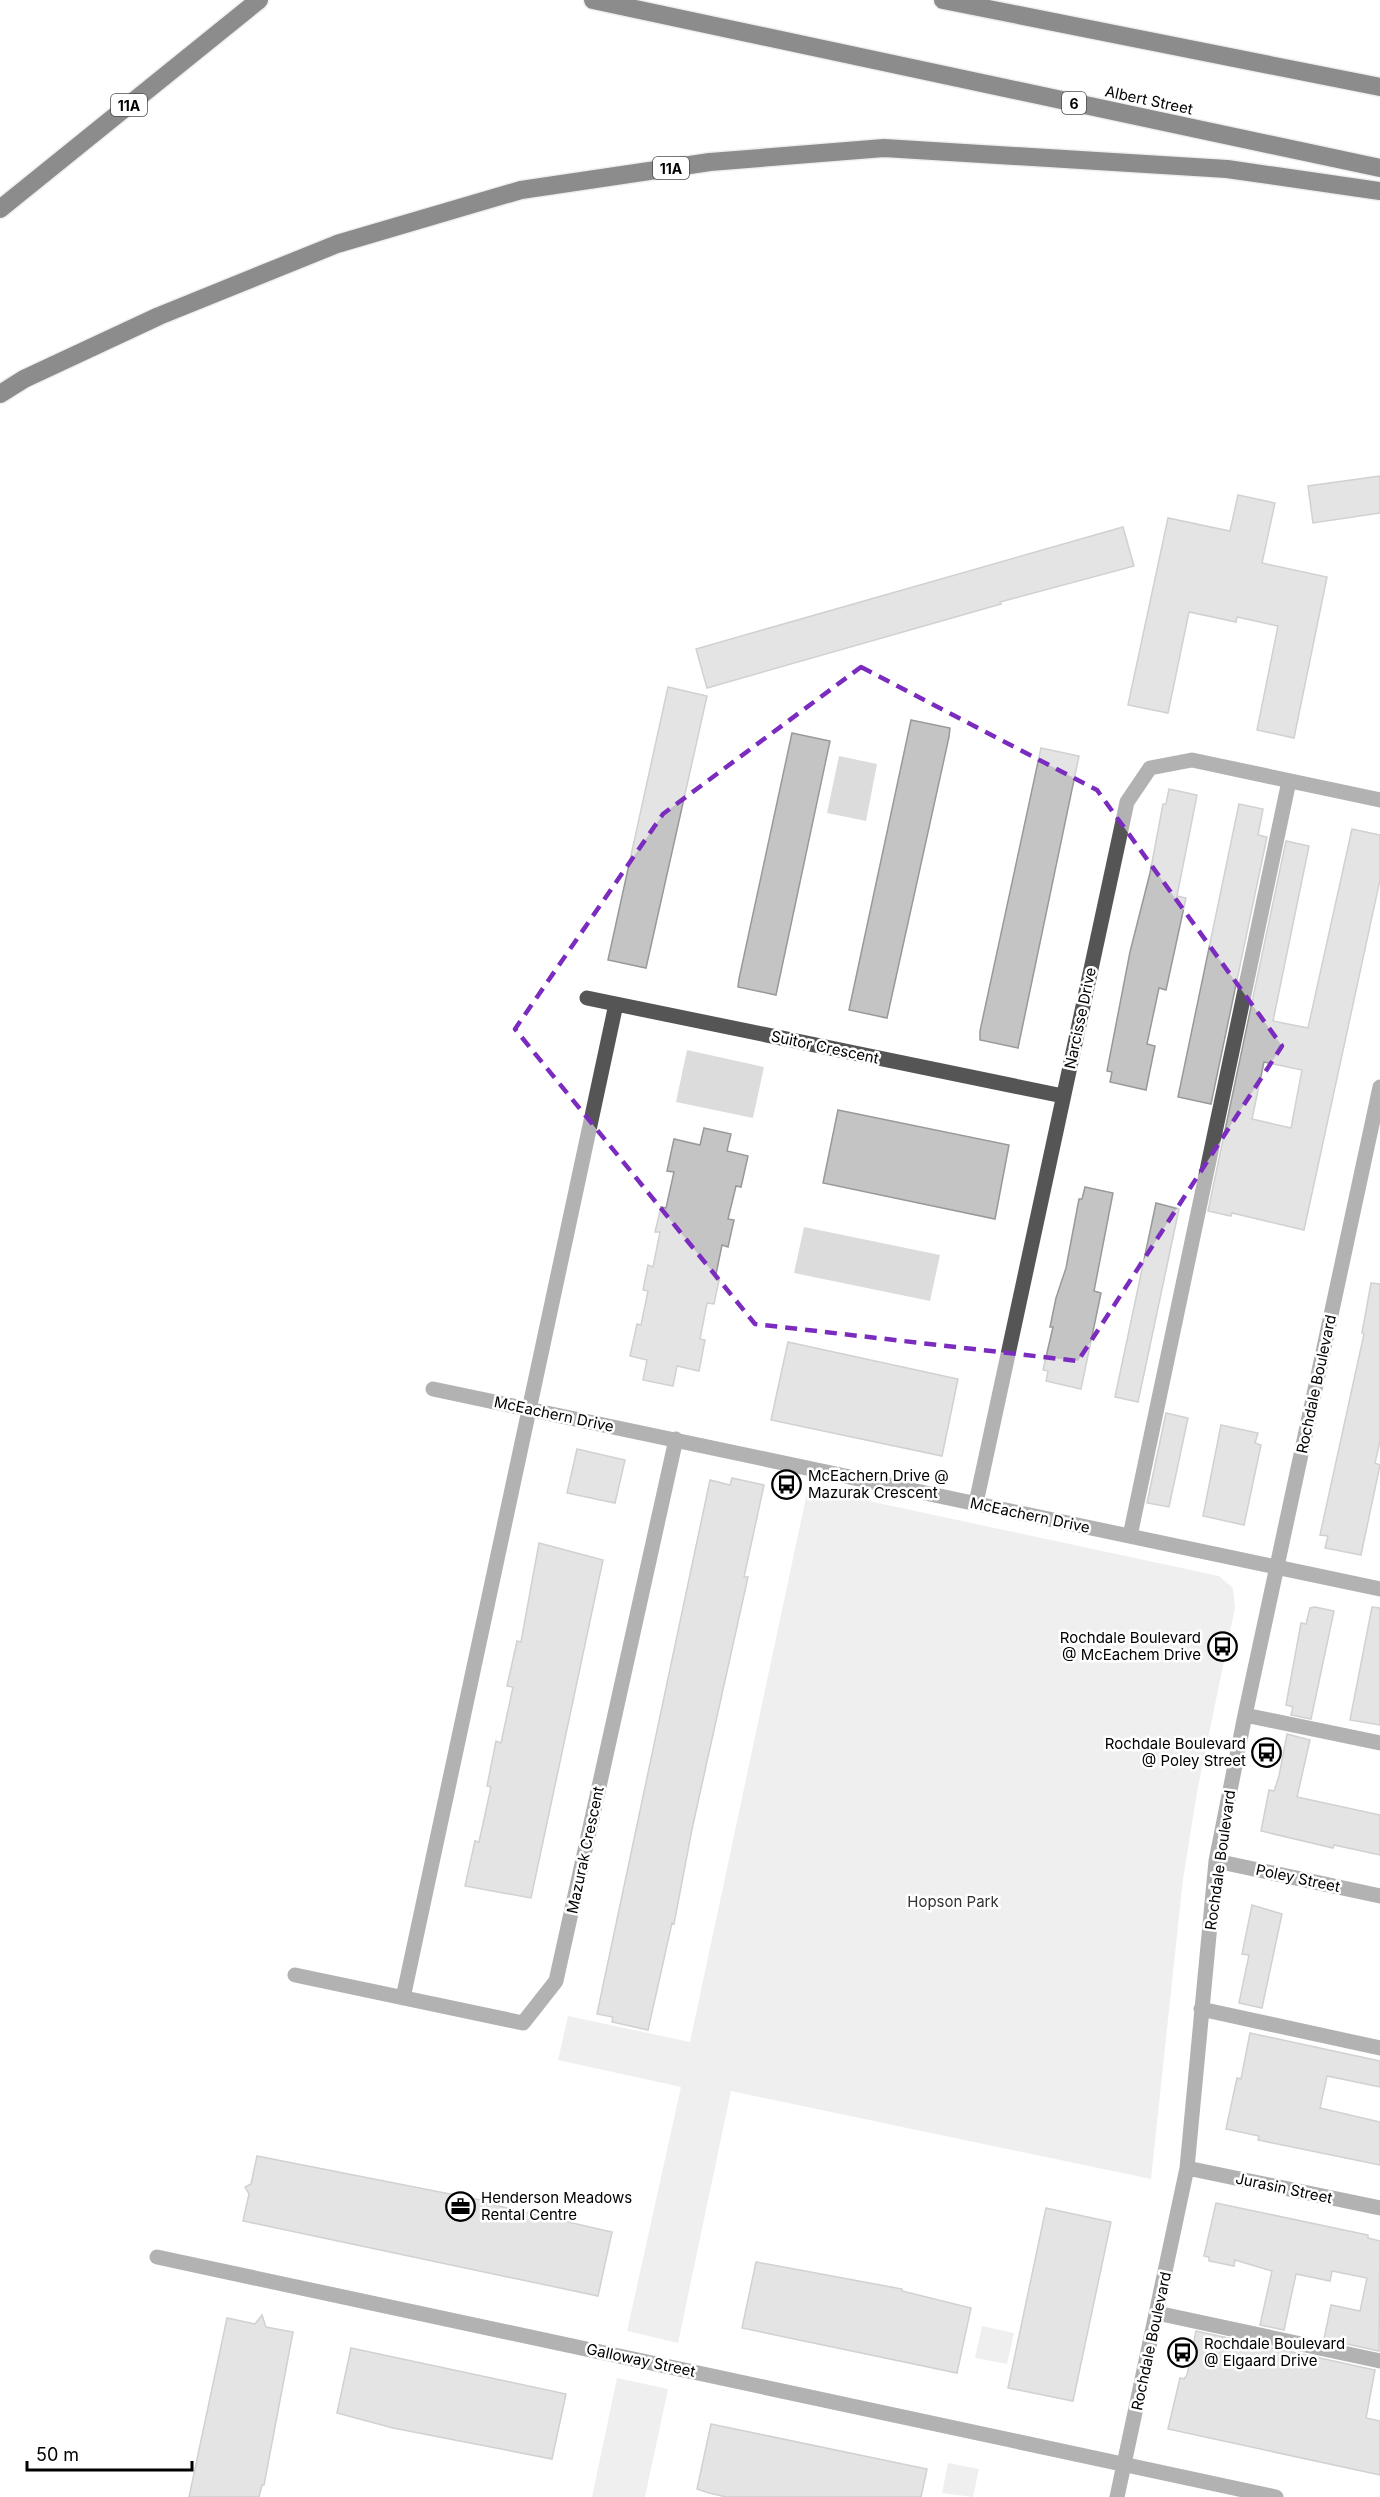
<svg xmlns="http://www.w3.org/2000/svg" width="1380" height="2497" font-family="Inter,sans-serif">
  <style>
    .green { fill: #dcdcdc }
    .building { fill: #c4c4c4; stroke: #999; stroke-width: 1.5; fill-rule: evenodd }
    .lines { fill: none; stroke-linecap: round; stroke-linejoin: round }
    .highway-casing { stroke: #dbdbdb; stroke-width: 21 }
    .minor { stroke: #555; stroke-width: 15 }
    .highway { stroke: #000; stroke-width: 18 }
    .marked { fill: none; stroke: #7b2cbf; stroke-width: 4.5; stroke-dasharray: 12 8; stroke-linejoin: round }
    .labels { text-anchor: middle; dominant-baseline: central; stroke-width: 5; stroke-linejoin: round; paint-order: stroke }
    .shield { fill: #fff; stroke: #4c4c4c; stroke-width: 1.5 }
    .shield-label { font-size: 14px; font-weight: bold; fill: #000 }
    .street-label { font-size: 15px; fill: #000; stroke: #fff }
    .poi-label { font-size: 15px; fill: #000; stroke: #fff; text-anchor: start }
    .park-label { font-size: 15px; fill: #333; stroke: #fff }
  </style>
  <rect width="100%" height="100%" fill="#fff"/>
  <path class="green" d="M 839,756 L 877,764 L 866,821 L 827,813 Z
    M 687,1050 L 764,1067 L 753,1118 L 676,1102 Z
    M 804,1227 L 940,1255 L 930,1301 L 794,1273 Z
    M 808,1488 L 1219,1576 L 1233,1588 L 1235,1608 L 1198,1787 L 1183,1879 L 1151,2179 L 731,2091 L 678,2343 L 627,2331 L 681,2087 L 558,2060 L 568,2016 L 690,2042 Z
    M 982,2326 L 1014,2333 L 1007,2364 L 975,2358 Z
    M 617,2378 L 668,2389 L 645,2497 L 592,2497 Z
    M 948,2463 L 979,2469 L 973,2497 L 942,2493 Z"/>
  <path class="building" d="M 1380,476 L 1380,513 L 1313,523 L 1308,486 Z
    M 1238,495 L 1275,503 L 1262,563 L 1327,577 L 1294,738 L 1257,730 L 1278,626 L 1237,617 L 1236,622 L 1189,612 L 1168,713 L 1128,705 L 1168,518 L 1230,531 Z
    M 1123,527 L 1134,566 L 1000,602 L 1001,604 L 707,688 L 696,649 Z
    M 668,687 L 707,696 L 646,968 L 608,960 Z
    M 911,720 L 950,728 L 949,737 L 887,1018 L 849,1010 Z
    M 792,733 L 830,741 L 776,995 L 738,987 L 739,979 Z
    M 1041,748 L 1079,756 L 1018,1048 L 980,1040 L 980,1031 Z
    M 1169,789 L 1197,795 L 1177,896 L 1186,898 L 1166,990 L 1159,988 L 1147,1044 L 1155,1046 L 1146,1090 L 1110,1082 L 1112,1072 L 1107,1071 L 1130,952 L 1150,873 L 1163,804 L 1166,804 Z
    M 1239,804 L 1263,809 L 1258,835 L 1267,837 L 1211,1104 L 1178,1097 Z
    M 1352,829 L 1380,835 L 1380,880 L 1304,1230 L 1232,1213 L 1231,1216 L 1208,1211 L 1286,841 L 1309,846 L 1273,1021 L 1308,1028 ZM 1264,1062 L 1302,1070 L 1291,1128 L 1252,1119 Z
    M 838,1110 L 1009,1145 L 995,1219 L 823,1183 Z
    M 704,1128 L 731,1134 L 727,1151 L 748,1156 L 741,1187 L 736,1186 L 728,1219 L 734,1220 L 728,1247 L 722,1245 L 715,1279 L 719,1280 L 714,1304 L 707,1303 L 700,1339 L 705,1340 L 699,1371 L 677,1366 L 673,1386 L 643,1380 L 647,1360 L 630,1356 L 637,1324 L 641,1325 L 648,1291 L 643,1290 L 648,1265 L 653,1267 L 660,1232 L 655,1232 L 661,1207 L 666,1208 L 674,1172 L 667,1171 L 674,1139 L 700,1145 Z
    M 1085,1187 L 1113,1193 L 1094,1291 L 1101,1293 L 1081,1389 L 1046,1381 L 1048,1371 L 1043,1370 L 1053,1327 L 1050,1327 L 1056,1298 L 1066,1268 L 1079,1199 L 1082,1199 Z
    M 1156,1203 L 1179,1209 L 1138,1402 L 1115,1397 Z
    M 1371,1283 L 1380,1284 L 1380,1441 L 1375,1463 L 1380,1465 L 1361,1555 L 1325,1548 L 1328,1536 L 1320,1535 L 1364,1334 L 1362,1333 Z
    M 788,1342 L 958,1379 L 942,1456 L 771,1420 Z
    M 1166,1413 L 1188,1418 L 1169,1507 L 1147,1503 Z
    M 1221,1425 L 1258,1433 L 1255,1443 L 1261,1445 L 1244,1525 L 1203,1516 Z
    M 577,1449 L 625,1460 L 615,1503 L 567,1493 Z
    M 732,1478 L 764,1485 L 744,1577 L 748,1577 L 692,1829 L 674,1924 L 672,1923 L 648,2030 L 612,2022 L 613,2017 L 597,2014 L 710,1480 L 730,1485 Z
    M 539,1543 L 603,1560 L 531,1898 L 465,1886 L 475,1841 L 479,1842 L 491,1787 L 487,1786 L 496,1741 L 501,1743 L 513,1687 L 507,1686 L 517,1641 L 521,1642 Z
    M 1315,1607 L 1334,1611 L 1311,1719 L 1291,1715 L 1293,1707 L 1286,1705 L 1301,1623 L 1306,1624 L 1310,1608 Z
    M 1372,1607 L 1380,1608 L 1380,1725 L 1350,1720 Z
    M 1287,1734 L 1310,1740 L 1297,1797 L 1380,1815 L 1380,1855 L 1334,1845 L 1333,1848 L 1261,1831 L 1269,1790 L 1274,1791 L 1279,1776 Z
    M 1252,1905 L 1282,1914 L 1262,2008 L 1239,2003 L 1249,1955 L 1242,1954 Z
    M 1250,2033 L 1380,2061 L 1380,2087 L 1327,2076 L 1320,2108 L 1380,2122 L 1380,2165 L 1258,2140 L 1259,2136 L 1226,2129 L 1237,2078 L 1241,2079 Z
    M 257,2156 L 481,2200 L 481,2202 L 612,2232 L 598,2296 L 243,2221 L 249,2194 L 245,2187 L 251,2184 Z
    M 1216,2203 L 1368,2235 L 1368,2238 L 1380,2241 L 1379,2351 L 1324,2339 L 1331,2305 L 1360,2311 L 1367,2278 L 1332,2271 L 1330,2281 L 1296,2274 L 1284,2330 L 1260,2325 L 1272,2271 L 1235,2260 L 1234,2266 L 1209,2261 L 1209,2257 L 1204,2256 Z
    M 1046,2208 L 1111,2222 L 1073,2401 L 1008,2388 Z
    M 756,2262 L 902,2289 L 902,2291 L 971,2308 L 957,2373 L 742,2328 Z
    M 262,2315 L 266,2327 L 293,2332 L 264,2485 L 262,2485 L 259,2497 L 189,2497 L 227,2318 L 255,2324 Z
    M 1196,2331 L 1375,2370 L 1366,2418 L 1380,2421 L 1380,2475 L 1168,2429 L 1180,2378 L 1184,2379 L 1187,2375 Z
    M 351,2348 L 566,2394 L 552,2459 L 393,2428 L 337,2413 Z
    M 711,2424 L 927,2469 L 921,2497 L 726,2497 L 709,2493 L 697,2489 Z"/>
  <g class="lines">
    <defs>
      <path id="highway" d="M 593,0 L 1380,168
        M 943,0 L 1380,87
        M 0,209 L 259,0
        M 0,394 L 24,379 L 159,316 L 337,244 L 521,190 L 710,162 L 884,148 L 1227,169 L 1380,191"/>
    </defs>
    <use href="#highway" class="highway-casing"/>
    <path class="minor" d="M 587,998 L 1063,1096
      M 433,1389 L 1380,1589
      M 976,1503 L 1127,802 L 1150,768 L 1192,760 L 1380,800
      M 1130,1536 L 1289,781
      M 1245,1715 L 1380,1743
      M 1216,1861 L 1380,1896
      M 295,1975 L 523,2023 L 556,1981 L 676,1439
      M 403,1998 L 616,1004
      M 1201,2009 L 1380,2048
      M 1187,2168 L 1380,2208
      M 157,2257 L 1276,2497
      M 1157,2313 L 1380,2361
      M 1117,2497 L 1187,2168 L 1216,1861 L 1245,1715 L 1380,1087"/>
    <use href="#highway" class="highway"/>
  </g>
  <path d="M0 0H1380V2497H0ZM 861,667 L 1097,790 L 1282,1046 L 1078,1361 L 755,1324 L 515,1029 L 663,814 Z" fill="#fff" fill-opacity=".55" fill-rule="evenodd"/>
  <path class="marked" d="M 861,667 L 1097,790 L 1282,1046 L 1078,1361 L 755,1324 L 515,1029 L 663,814 Z"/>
  <defs>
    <symbol id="bus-ring" viewBox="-11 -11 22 22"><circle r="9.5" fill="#fff" stroke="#000" stroke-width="1.5"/><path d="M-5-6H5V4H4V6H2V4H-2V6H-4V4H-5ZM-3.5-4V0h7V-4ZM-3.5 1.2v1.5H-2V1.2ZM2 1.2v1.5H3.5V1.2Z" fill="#000"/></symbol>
    <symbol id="office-ring" viewBox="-11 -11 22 22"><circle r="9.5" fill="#fff" stroke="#000" stroke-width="1.5"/><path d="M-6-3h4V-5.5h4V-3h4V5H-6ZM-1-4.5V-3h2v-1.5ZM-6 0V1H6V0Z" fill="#000"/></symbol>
  </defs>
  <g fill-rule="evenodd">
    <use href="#bus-ring" x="770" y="1468" width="33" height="33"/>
    <use href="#bus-ring" x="1206" y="1630" width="33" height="33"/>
    <use href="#bus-ring" x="1250" y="1736" width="33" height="33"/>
    <use href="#office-ring" x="444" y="2190" width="33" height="33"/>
    <use href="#bus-ring" x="1166" y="2336" width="33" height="33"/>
  </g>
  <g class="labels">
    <g class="shield">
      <rect x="1062" y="92" width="24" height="22" rx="4.5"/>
      <rect x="111" y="94" width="36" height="22" rx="4.5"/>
      <rect x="653" y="157" width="36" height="22" rx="4.5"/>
    </g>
    <g class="shield-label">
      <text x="1074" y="103">6</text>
      <text x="129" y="105">11A</text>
      <text x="671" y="168">11A</text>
    </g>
    <g class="street-label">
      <text transform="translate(1149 100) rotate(12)">Albert Street</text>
      <text transform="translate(1080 1018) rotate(-78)">Narcisse Drive</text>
      <text transform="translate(825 1047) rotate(12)">Suitor Crescent</text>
      <text transform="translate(1316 1384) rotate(-78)">Rochdale Boulevard</text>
      <text transform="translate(554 1414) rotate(12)">McEachern Drive</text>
      <text transform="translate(1030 1515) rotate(12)">McEachern Drive</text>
      <text transform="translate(585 1850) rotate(-78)">Mazurak Crescent</text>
      <text transform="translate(1220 1860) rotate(-82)">Rochdale Boulevard</text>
      <text transform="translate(1298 1878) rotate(12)">Poley Street</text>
      <text transform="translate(1284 2188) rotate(12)">Jurasin Street</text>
      <text transform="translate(1151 2341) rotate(-78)">Rochdale Boulevard</text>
      <text transform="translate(641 2360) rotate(12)">Galloway Street</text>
    </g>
    <g class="poi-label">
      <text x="808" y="1475">McEachern Drive @<tspan x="808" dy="17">Mazurak Crescent</tspan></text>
      <text x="1201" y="1637" text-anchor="end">Rochdale Boulevard<tspan x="1201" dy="17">@ McEachem Drive</tspan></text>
      <text x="1246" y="1743" text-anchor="end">Rochdale Boulevard<tspan x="1246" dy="17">@ Poley Street</tspan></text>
      <text x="481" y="2197">Henderson Meadows<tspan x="481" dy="17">Rental Centre</tspan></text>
      <text x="1204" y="2343">Rochdale Boulevard<tspan x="1204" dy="17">@ Elgaard Drive</tspan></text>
    </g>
    <g class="park-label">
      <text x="953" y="1901">Hopson Park</text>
    </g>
  </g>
  <path d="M27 2461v9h165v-9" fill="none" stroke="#000000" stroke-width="3"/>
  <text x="36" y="2461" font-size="18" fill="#000000" stroke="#ffffff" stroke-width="4.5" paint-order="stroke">50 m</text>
</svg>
